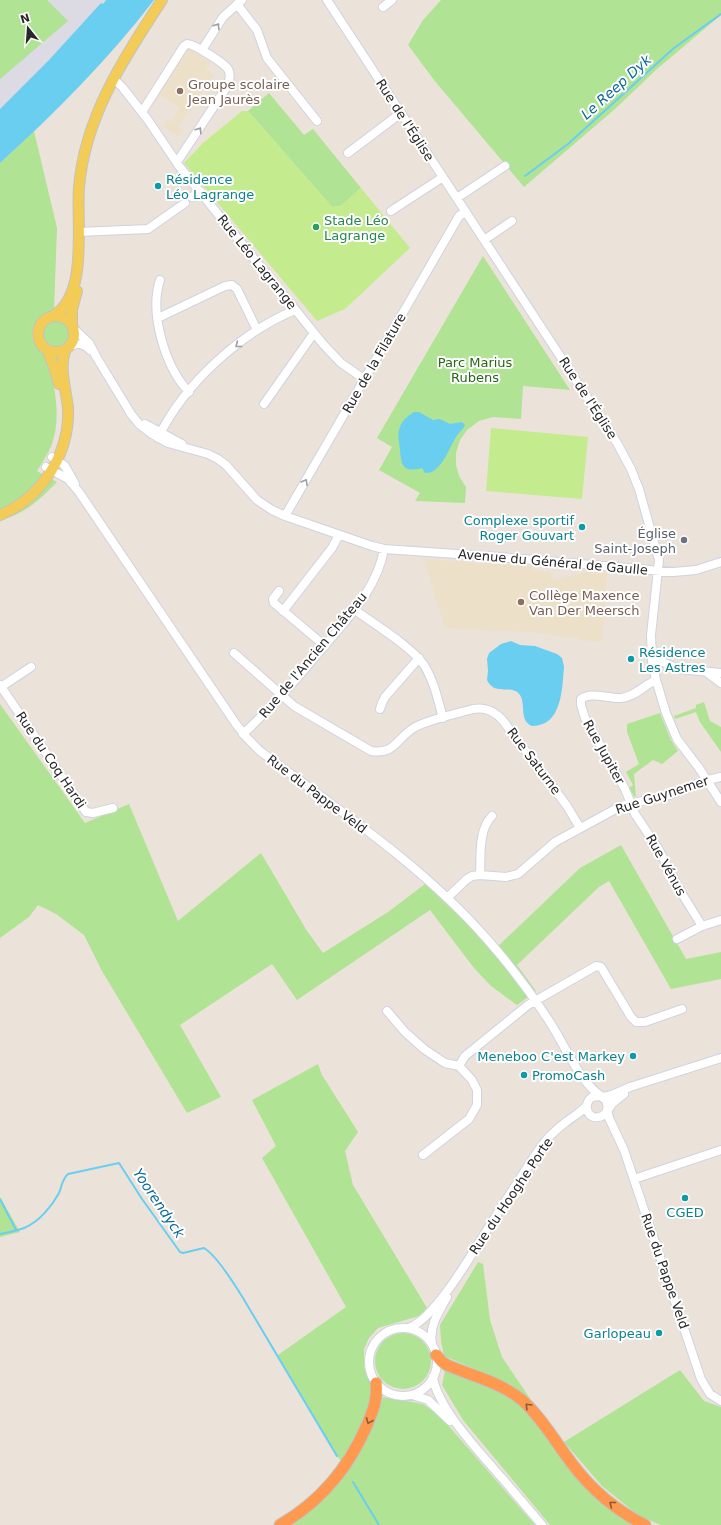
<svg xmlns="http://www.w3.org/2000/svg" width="721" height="1525" font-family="'DejaVu Sans',sans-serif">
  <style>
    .industrial { fill: #dcdae3 }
    .education { fill: #ede0c8 }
    .green { fill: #b0e394 }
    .pitch { fill: #c5eb8f }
    .water { fill: #69cef0 }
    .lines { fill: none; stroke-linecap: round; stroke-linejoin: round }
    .stream { stroke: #69cef0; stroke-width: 2 }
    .minor-casing { stroke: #ced2e2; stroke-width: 10 }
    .major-casing { stroke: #c3c3c3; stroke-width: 12 }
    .highway-casing { stroke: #c3c3c3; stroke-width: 13 }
    .minor { stroke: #fff; stroke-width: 8 }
    .major { stroke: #f2cc57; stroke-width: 10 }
    .highway { stroke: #ff9950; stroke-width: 11 }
    .oneway { stroke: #9e9e9e }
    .oneway2 { stroke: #895b3a }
    .education-dot { fill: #8d6e63; stroke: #fff; stroke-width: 1.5 }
    .culture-dot { fill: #0f9aa8; stroke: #fff; stroke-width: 1.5 }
    .leisure-dot { fill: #2e9e5b; stroke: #fff; stroke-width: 1.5 }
    .worship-dot { fill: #6b7280; stroke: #fff; stroke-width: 1.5 }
    .labels { text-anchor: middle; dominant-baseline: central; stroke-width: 4; stroke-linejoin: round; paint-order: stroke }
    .education-label { font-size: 13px; fill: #785e54; stroke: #fff; text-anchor: start }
    .street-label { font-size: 13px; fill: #282828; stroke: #fff }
    .culture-label { font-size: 13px; fill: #0d838f; stroke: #fff; text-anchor: start }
    .leisure-label { font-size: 13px; fill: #27864d; stroke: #fff; text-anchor: start }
    .park-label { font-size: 13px; fill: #296518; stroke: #fff }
    .worship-label { font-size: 13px; fill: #5b616d; stroke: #fff; text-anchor: end }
    .water-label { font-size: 14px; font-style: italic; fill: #0b6a99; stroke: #fff }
  </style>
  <rect width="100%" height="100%" fill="#ebe3d9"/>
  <path class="industrial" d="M 0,0 L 106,0 L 103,4 L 101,3 L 49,60 L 0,109 Z"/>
  <path class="education" d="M 186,47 L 211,62 L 206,69 L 214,75 L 178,127 L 182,130 L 178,136 L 163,126 L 167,120 L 171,122 L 180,108 L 156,92 Z
    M 424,559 L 474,562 L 476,565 L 486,563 L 531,566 L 533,570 L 552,572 L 553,581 L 587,571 L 607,573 L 602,642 L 580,640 L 580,638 L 573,636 L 569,638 L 543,633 L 445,628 Z"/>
  <path class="green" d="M 0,0 L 47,0 L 68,21 L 0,79 Z
    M 441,0 L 721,0 L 721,15 L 657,69 L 615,109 L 524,187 L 434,80 L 408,45 L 423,20 Z
    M 269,93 L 304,135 L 313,129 L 361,188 L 341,206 L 332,207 L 248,111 Z
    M 34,131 L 57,228 L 54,310 C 42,314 31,323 32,337 C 33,347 43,351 46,360 C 56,386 61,418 52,444 C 48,454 42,463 37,471 L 57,482 C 36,503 28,511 0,521 L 0,163 Z
    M 483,256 L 570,390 L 523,386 L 521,419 L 493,417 L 479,421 L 467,430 L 460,440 L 456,453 L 456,465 L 459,476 L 466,487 L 465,503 L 415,501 L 420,493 L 379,470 L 392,447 L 377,438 Z
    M42 335a14 14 0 1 1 28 0a14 14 0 1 1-28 0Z
    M 704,702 L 710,721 L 721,727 L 721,752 L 700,722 L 696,712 L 675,719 L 674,716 L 696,708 L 696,705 Z
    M 0,704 L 85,823 L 129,804 L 178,921 L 261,853 L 307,931 L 323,953 L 388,912 L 425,884 L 471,927 L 492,952 L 580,868 L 621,845 L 686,959 L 721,952 L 721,979 L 671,989 L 609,881 L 599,887 L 517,965 L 536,991 L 517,1005 L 491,986 L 474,968 L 430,910 L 297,1000 L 272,964 L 180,1025 L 221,1097 L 187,1113 L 102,971 L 84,935 L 56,914 L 38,905 L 29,917 L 0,938 Z
    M 660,713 L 671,740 L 678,751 L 662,764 L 653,760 L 634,774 L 636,797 L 634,796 L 629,788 L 633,785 L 626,772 L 639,764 L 627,732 L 627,724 Z
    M 318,1064 L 322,1075 L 358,1132 L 345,1151 L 353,1185 L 427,1308 L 419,1316 L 378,1328 L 369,1338 L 364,1349 L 364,1366 L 368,1378 L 372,1386 L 369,1412 L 350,1449 L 341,1462 L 278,1355 L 346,1307 L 262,1158 L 276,1146 L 252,1100 Z
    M 0,1197 L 20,1232 L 0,1237 Z
    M 478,1262 L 483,1264 L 490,1320 L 502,1357 L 531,1400 L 510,1384 L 444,1356 L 441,1341 L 440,1325 Z
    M375 1361a28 28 0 1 1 56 0a28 28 0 1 1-56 0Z
    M 680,1370 L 704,1401 L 721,1407 L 721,1525 L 661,1525 L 639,1516 L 602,1486 L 564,1442 Z
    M 445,1371 L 508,1393 L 537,1423 L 573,1474 L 638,1525 L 550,1525 L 463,1420 L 442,1385 Z
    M 383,1397 L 423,1404 L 440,1416 L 535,1525 L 286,1525 L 354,1459 L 376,1419 Z"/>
  <path class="pitch" d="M 242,111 L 248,111 L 332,207 L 341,206 L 361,188 L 410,248 L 345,309 L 317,321 L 184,163 L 203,143 Z
    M 491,428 L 588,437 L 582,499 L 486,491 Z"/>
  <path class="water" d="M 106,0 L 154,0 C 108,60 55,113 0,163 L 0,109 L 49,60 L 101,3 L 103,4 Z
    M 414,412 L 419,412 L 433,420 L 440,419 L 450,424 L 462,422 L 465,425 C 463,430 459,432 456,437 C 449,448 441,474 425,473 L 422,468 C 403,473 401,466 400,449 C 399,442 397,435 400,427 C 402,420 408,416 414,412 Z
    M 511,641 L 520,645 L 535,646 L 557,654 L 562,658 L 564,667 C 562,689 562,726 532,726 C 519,721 526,704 520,695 C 512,683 495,697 487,680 L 488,671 L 487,659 L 489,653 L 501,644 Z"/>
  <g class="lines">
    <path class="stream" d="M 525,176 L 568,144 L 674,48 L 721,14
      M 0,1199 L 16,1230
      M 0,1234 C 8,1232 17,1231 24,1228 C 39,1222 52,1206 59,1193 C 62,1186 62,1179 68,1174 L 119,1163 L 142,1199 L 180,1252 L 183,1253 L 204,1248 C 216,1255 235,1285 243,1298 L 337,1456
      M 353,1482 L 379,1525"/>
    <defs>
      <path id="minor" d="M 327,0 L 617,443 L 631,469 L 639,489 L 659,560 L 651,635 L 652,661 L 656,680 L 666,713 L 677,739 L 699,768 L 721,802
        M 237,4 L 257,30 L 267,58 L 317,121
        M 383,7 L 392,0
        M 202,50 L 223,17 L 242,0
        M 113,78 L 123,88 L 148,120 L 179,166 L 323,344 L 341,363 L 364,379
        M 142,112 L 184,46 L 187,44 C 194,44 224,63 228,69 C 231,74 230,79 228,85 L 177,162
        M 348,153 L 401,113
        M 192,197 L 200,191
        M 457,198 L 505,166
        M 391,211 L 443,177
        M 78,232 L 148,229 L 185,203
        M 484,240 L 512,221
        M 160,280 C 149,313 165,367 189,392
        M 158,318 L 225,286 L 232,285 L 237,289 L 257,330
        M 74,329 L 89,343 L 97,358 L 131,414 L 139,424 L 152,434 L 168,443 L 208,454 L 218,459 L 226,465 L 257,500 L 272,510 L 285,516 L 372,546 L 384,549 L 500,557 L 673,572 L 696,570 L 721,562
        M 70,346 C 78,343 84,343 90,350
        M 264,404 L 314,333
        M 145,424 L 182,444
        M 158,438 C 184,384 240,333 295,310
        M 52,457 L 65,466 L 75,484
        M 46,467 L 68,479 L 79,492 L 236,724 L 247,738 L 260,751 C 338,810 421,864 486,938 C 510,965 532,994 551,1024 C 565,1046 580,1082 601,1096
        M 285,516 L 455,223 L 459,216 L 466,212
        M 279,591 L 273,599 L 274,603 L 325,646
        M 355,610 C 374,624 412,647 424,665 C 434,681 438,700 443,718
        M 283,611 L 332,548 L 339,535
        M 234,653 L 294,706 L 371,751 C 394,755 397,739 412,729 C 422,721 459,713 473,709 C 487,707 496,712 504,722 L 567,806 L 580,828
        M 652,661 L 661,661 L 678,669 L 721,673
        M 705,671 L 721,683
        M 656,680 C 644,685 635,697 621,698 C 609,699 591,691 581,699 L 581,705 L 585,718 L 625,789 L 635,814 L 659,850 L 679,889 L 702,926
        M 0,685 L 86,812 L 93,813 L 113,808
        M 1,687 L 31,667
        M 380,709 L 382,703 L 385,697 L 419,658
        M 243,734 C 271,708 296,680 320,651 C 346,620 377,590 384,549
        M 480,875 C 481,856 478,830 492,816
        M 447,898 L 467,879 L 472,876 L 480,875 L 506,877 L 518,874 L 555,842 L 621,806 L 669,795 L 704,781 L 721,777
        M 677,939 L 702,926 L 721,920
        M 387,1011 L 405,1032 L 424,1049 L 445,1063 L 459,1066 L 472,1080 L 477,1090 L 477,1105 L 469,1119 L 423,1155
        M 459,1066 L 465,1056 L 528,1005 L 596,966 L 601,967 L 631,1017 L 636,1022 L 645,1022 L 682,1009
        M 603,1097 L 612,1095 L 630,1087 L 721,1058
        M 608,1109 L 606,1100 L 600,1096 L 592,1097 C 581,1106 589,1122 602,1116 C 606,1114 609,1108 612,1104 C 616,1100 620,1097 624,1094
        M 607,1110 L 609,1118 L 624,1150 L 701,1379 L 710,1394 L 721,1401
        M 634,1179 L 721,1150
        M369 1362a34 34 0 1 1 68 0a34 34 0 1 1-68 0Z
        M 408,1328 C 434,1321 475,1249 490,1225 C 506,1200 522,1175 538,1151 C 546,1139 555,1130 566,1122 C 573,1116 581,1113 587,1105
        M 432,1344 C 429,1326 438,1313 447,1297
        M 433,1377 C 437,1406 475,1447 494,1469 C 510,1487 526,1506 542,1525
        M 412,1395 L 428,1400 L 450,1421"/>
      <path id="major" d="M38 334a18 18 0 1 1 36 0a18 18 0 1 1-36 0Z
        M 53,316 C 89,295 76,223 79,187 C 85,116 124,58 162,0
        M 72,325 L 72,310 L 77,291
        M 47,350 L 53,364 L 59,384
        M 0,515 C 42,498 70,453 68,408 C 66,389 59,369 65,351"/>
      <path id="highway" d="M 436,1355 L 442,1362 L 447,1365 C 472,1376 500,1382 522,1400 C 542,1418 556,1443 573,1465 C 591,1489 617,1511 645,1525
        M 280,1525 C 320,1502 349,1467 367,1425 C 373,1411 378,1398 376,1383"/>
    </defs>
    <use href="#minor" class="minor-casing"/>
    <use href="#major" class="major-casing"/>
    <use href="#highway" class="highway-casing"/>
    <use href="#minor" class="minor"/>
    <use href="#major" class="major"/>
    <use href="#highway" class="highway"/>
  </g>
  <defs><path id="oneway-chevron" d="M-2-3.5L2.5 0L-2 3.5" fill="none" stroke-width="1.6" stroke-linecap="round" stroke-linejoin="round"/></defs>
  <g class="oneway">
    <use href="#oneway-chevron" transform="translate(217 26) rotate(-57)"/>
    <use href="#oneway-chevron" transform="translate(199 130) rotate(-56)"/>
    <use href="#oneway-chevron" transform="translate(238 345) rotate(142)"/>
    <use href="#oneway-chevron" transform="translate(305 482) rotate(-60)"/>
  </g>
  <g class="oneway2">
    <use href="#oneway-chevron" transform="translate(528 1406) rotate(-135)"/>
    <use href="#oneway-chevron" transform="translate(369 1421) rotate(112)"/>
    <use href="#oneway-chevron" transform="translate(612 1504) rotate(-142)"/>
  </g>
  <g class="education-dot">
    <circle cx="180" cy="91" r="4"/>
    <circle cx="521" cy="602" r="4"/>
  </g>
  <g class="culture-dot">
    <circle cx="158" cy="186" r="4"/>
    <circle cx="582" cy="527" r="4"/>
    <circle cx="631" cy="659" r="4"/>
    <circle cx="633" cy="1056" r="4"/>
    <circle cx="524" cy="1075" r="4"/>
    <circle cx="685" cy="1198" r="4"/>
    <circle cx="659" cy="1333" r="4"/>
  </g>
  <circle class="leisure-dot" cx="316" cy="227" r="4"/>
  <circle class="worship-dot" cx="684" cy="540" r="4"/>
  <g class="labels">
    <g class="education-label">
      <text x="188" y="84">Groupe scolaire<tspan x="188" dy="15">Jean Jaurès</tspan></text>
      <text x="529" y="595">Collège Maxence<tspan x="529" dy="15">Van Der Meersch</tspan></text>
    </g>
    <g class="street-label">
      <text transform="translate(405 120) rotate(57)">Rue de l'Église</text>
      <text transform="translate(257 262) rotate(51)">Rue Léo Lagrange</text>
      <text transform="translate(374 363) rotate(-60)">Rue de la Filature</text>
      <text transform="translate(588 398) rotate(57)">Rue de l'Église</text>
      <text transform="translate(553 562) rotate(5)">Avenue du Général de Gaulle</text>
      <text transform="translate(313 655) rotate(-50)">Rue de l'Ancien Château</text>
      <text transform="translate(604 752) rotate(61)">Rue Jupiter</text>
      <text transform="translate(51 760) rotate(56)">Rue du Coq Hardi</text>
      <text transform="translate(534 761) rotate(53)">Rue Saturne</text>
      <text transform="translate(317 794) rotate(37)">Rue du Pappe Veld</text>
      <text transform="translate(662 795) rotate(-18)">Rue Guynemer</text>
      <text transform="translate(666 865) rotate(61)">Rue Vénus</text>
      <text transform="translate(511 1196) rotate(-56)">Rue du Hooghe Porte</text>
      <text transform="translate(665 1271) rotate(71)">Rue du Pappe Veld</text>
    </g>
    <g class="culture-label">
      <text x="166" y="179">Résidence<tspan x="166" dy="15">Léo Lagrange</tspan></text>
      <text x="574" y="520" text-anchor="end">Complexe sportif<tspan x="574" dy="15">Roger Gouvart</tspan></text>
      <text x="639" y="652">Résidence<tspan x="639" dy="15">Les Astres</tspan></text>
      <text x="625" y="1056" text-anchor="end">Meneboo C'est Markey</text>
      <text x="532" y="1075">PromoCash</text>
      <text x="685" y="1212" text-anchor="middle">CGED</text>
      <text x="651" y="1333" text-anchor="end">Garlopeau</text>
    </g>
    <g class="leisure-label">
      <text x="324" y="220">Stade Léo<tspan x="324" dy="15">Lagrange</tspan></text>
    </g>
    <g class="park-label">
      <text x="475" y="362">Parc Marius<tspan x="475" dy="15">Rubens</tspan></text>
    </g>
    <g class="worship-label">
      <text x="676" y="533">Église<tspan x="676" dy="15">Saint-Joseph</tspan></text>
    </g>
    <g class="water-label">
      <text transform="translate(616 87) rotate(-42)">Le Reep Dyk</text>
      <text transform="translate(159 1203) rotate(56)">Yoorendyck</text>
    </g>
  </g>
  <g transform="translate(28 28) rotate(343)" stroke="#ffffff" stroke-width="3" paint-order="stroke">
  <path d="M0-3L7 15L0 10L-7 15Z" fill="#282828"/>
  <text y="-6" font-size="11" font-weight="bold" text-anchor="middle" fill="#282828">N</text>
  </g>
</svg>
